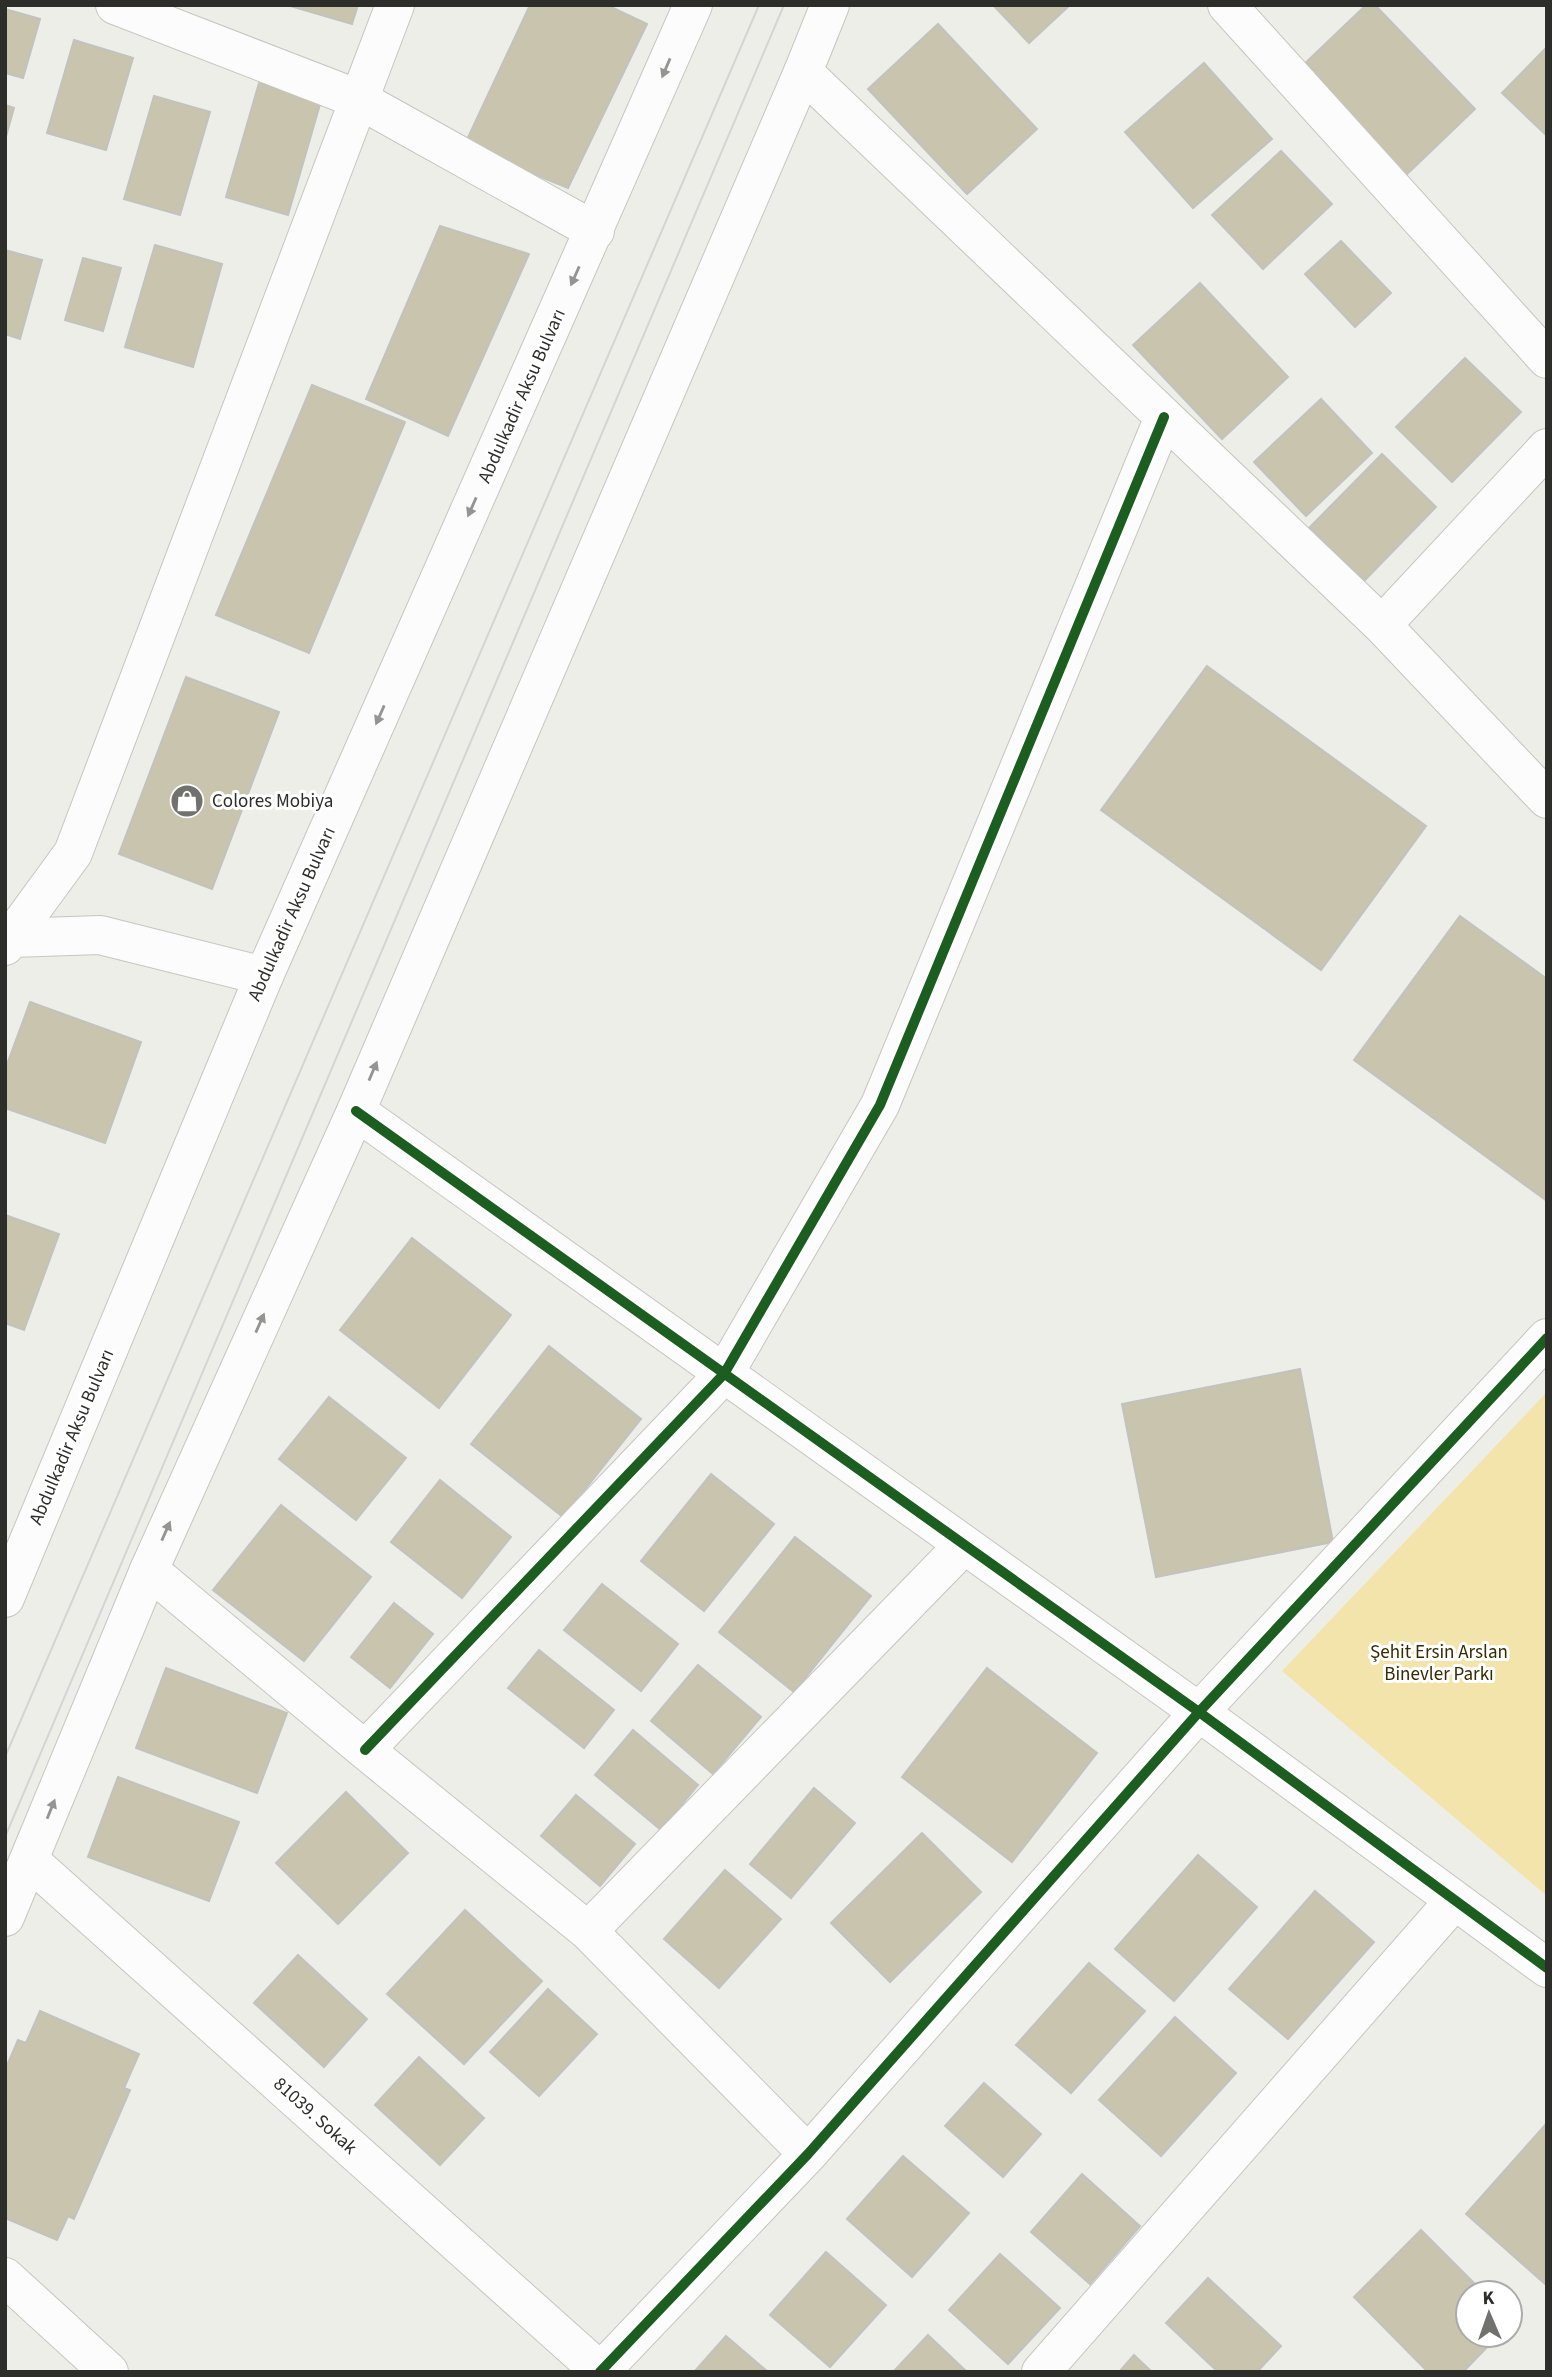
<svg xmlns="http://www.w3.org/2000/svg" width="1552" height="2377" font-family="'Source Sans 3',sans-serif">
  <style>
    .green { fill: #f2e4ab }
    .building { fill: #c9c4ae; stroke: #c2c2be; stroke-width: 2 }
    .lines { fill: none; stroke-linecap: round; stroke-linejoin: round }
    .minor-casing { stroke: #c6c5c1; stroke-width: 40 }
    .major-casing { stroke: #c6c5c1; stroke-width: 40 }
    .minor { stroke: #fcfcfc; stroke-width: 38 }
    .major { stroke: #fcfcfc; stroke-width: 38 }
    .tram { stroke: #d4d4d2; stroke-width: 2 }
    .cycleway-casing { stroke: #fff; stroke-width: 15 }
    .cycleway { stroke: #1b5e20; stroke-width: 10 }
    .oneway { fill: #949493 }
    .labels { text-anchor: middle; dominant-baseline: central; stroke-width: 6; stroke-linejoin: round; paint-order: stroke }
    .street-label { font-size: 19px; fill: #2d2d2a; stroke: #fff }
    .poi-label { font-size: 19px; fill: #2d2d2a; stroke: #fff; text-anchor: start }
    .park-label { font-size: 19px; fill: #362b00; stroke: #fff }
  </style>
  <rect width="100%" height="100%" fill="#eeeee9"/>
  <path class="green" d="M 1547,1392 L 1547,1896 L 1282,1671 Z"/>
  <path class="building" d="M 287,5 L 358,5 L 352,24 Z
    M 530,5 L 607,5 L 647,24 L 568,188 L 464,146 Z
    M 993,5 L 1070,5 L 1029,43 Z
    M 1366,5 L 1375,5 L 1475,109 L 1404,177 L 1300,68 Z
    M 5,9 L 40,19 L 23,78 L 5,73 Z
    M 938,24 L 1037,129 L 967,194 L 868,89 Z
    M 74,40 L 133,58 L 106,150 L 47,133 Z
    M 1547,47 L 1547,136 L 1502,93 Z
    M 1204,63 L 1272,139 L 1193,208 L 1125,132 Z
    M 259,83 L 321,101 L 288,215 L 226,197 Z
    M 154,96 L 210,112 L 180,215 L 124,199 Z
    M 5,105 L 14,108 L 5,140 Z
    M 1281,151 L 1332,204 L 1263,269 L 1212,215 Z
    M 440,226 L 529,254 L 448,436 L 366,399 Z
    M 1341,241 L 1391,293 L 1355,327 L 1305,274 Z
    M 155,245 L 222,264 L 193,367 L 125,347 Z
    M 5,250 L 42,260 L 20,339 L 5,334 Z
    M 83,258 L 121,268 L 103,331 L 65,320 Z
    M 1200,283 L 1288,377 L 1222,439 L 1133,345 Z
    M 1465,358 L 1521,412 L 1452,482 L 1396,427 Z
    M 312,385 L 405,422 L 309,653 L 216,615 Z
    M 1321,399 L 1372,453 L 1306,516 L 1254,462 Z
    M 1382,454 L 1436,507 L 1364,581 L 1309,528 Z
    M 1207,666 L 1426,826 L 1321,970 L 1101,810 Z
    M 186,677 L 279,712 L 212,889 L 119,854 Z
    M 1460,916 L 1547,979 L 1547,1201 L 1354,1060 Z
    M 30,1002 L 141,1042 L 105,1143 L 5,1108 L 5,1070 Z
    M 5,1215 L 59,1234 L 24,1330 L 5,1323 Z
    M 412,1238 L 511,1315 L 439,1408 L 340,1330 Z
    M 549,1346 L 641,1419 L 563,1517 L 471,1444 Z
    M 1300,1369 L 1333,1542 L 1156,1577 L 1122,1404 Z
    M 329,1397 L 406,1458 L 356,1520 L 279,1459 Z
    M 711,1474 L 774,1524 L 704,1611 L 641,1561 Z
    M 440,1480 L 511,1537 L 462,1598 L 391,1542 Z
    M 281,1505 L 371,1577 L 304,1661 L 213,1590 Z
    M 795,1537 L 871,1596 L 794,1692 L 719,1632 Z
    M 602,1584 L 678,1644 L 641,1691 L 564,1630 Z
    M 394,1603 L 433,1634 L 390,1688 L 351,1657 Z
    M 539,1650 L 614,1710 L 584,1748 L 508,1688 Z
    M 698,1665 L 761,1717 L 713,1774 L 651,1721 Z
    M 166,1668 L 287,1713 L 257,1793 L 136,1748 Z
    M 987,1668 L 1097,1753 L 1012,1862 L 902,1777 Z
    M 633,1730 L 698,1785 L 661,1830 L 595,1775 Z
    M 118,1777 L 239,1822 L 209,1901 L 88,1857 Z
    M 814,1788 L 855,1823 L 791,1898 L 750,1864 Z
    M 346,1792 L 408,1853 L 338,1924 L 276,1863 Z
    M 576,1795 L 635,1844 L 600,1886 L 541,1836 Z
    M 922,1833 L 981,1892 L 890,1982 L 831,1923 Z
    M 1198,1855 L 1257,1907 L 1174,2001 L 1115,1949 Z
    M 725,1870 L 781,1919 L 719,1988 L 664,1939 Z
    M 1315,1891 L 1374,1942 L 1288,2039 L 1229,1989 Z
    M 465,1910 L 542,1981 L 464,2064 L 387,1994 Z
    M 298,1955 L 367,2019 L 324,2067 L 254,2003 Z
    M 1089,1963 L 1145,2011 L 1071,2093 L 1016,2045 Z
    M 548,1989 L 597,2034 L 539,2096 L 490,2052 Z
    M 40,2011 L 139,2054 L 124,2088 L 130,2090 L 74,2219 L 68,2216 L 57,2240 L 5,2218 L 5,2070 L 18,2040 L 26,2043 Z
    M 1175,2017 L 1236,2073 L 1161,2156 L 1099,2100 Z
    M 419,2057 L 484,2118 L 440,2165 L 375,2105 Z
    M 984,2083 L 1041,2134 L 1003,2177 L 945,2126 Z
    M 1547,2123 L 1547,2282 L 1545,2284 L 1466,2214 Z
    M 903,2156 L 969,2213 L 912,2277 L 847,2219 Z
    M 1082,2174 L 1140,2226 L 1090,2284 L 1031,2232 Z
    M 1421,2230 L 1484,2293 L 1468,2293 L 1468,2335 L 1499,2335 L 1463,2372 L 1428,2372 L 1354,2297 Z
    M 826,2252 L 886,2305 L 830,2367 L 770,2315 Z
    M 1000,2254 L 1060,2308 L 1008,2364 L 949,2310 Z
    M 1208,2278 L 1281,2346 L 1257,2372 L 1218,2372 L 1166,2323 Z
    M 928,2335 L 967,2372 L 893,2372 Z
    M 726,2336 L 768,2372 L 694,2372 Z
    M 1134,2355 L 1152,2372 L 1119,2372 Z"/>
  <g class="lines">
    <defs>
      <path id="minor" d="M 115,5 L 358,99 L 595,231
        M 1227,5 L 1547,359
        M 803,72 L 1382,625 L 1547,799
        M 1382,625 L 1547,448
        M 5,935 L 12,938 L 100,935 L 264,976
        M 5,946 L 73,853 L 395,5
        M 356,1111 L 1199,1712 L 1547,1968
        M 149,1570 L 365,1750 L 588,1931 L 808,2154
        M 365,1750 L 724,1374 L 880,1105 L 1164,417
        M 30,1861 L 601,2372
        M 588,1931 L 963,1546
        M 5,2277 L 109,2372
        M 600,2372 L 808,2154 L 1199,1712 L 1547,1338
        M 1041,2372 L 1454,1901"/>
      <path id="major" d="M 5,1598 L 264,976 L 693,5
        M 5,1917 L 149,1570 L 356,1111 L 803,72 L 830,5"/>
    </defs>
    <use href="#minor" class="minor-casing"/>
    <use href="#major" class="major-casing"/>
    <use href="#minor" class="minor"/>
    <use href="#major" class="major"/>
    <path class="tram" d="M 5,1757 L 759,5
      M 5,1837 L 784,5"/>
    <defs>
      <path id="cycleway" d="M 356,1111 L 1199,1712 L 1547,1968
        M 365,1750 L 724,1374 L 880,1105 L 1164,417
        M 600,2372 L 808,2154 L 1199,1712 L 1547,1338"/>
    </defs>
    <use href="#cycleway" class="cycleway-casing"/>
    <use href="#cycleway" class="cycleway"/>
  </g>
  <defs><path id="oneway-solid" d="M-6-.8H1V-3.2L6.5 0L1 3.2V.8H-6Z" transform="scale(1.75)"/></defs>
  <g class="oneway">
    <use href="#oneway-solid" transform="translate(666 68) rotate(113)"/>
    <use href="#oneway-solid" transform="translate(575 276) rotate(114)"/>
    <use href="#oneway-solid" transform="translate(472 507) rotate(114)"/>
    <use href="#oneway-solid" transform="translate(380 715) rotate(114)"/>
    <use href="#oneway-solid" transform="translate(373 1071) rotate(-67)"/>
    <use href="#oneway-solid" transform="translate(260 1323) rotate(-66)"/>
    <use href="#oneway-solid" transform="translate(166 1531) rotate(-66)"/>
    <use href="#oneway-solid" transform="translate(51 1809) rotate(-68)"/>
  </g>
  <defs>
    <symbol id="shop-disc" viewBox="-11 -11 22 22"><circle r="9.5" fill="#71716d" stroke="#fff"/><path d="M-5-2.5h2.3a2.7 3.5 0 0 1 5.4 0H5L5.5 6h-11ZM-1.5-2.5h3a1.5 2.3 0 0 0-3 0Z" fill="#fff"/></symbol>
  </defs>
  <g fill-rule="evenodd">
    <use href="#shop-disc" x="168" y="782" width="38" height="38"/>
  </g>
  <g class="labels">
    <g class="street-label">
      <text transform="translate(522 396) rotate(-66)">Abdulkadir Aksu Bulvarı</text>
      <text transform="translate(292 914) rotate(-66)">Abdulkadir Aksu Bulvarı</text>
      <text transform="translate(72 1437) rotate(-67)">Abdulkadir Aksu Bulvarı</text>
      <text transform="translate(315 2116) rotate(42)">81039. Sokak</text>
    </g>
    <g class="poi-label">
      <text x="212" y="801">Colores Mobiya</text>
    </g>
    <g class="park-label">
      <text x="1439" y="1652">Şehit Ersin Arslan<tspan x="1439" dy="22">Binevler Parkı</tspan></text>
    </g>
  </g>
  <rect width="1552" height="2377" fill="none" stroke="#2d2d2a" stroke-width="14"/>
  <g transform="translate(1489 2314) rotate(358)"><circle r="33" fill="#ffffff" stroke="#ababaa" stroke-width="2"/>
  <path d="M0-5L12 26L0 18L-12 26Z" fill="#71716d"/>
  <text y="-10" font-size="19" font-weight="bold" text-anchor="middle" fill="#2d2d2a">K</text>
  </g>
</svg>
